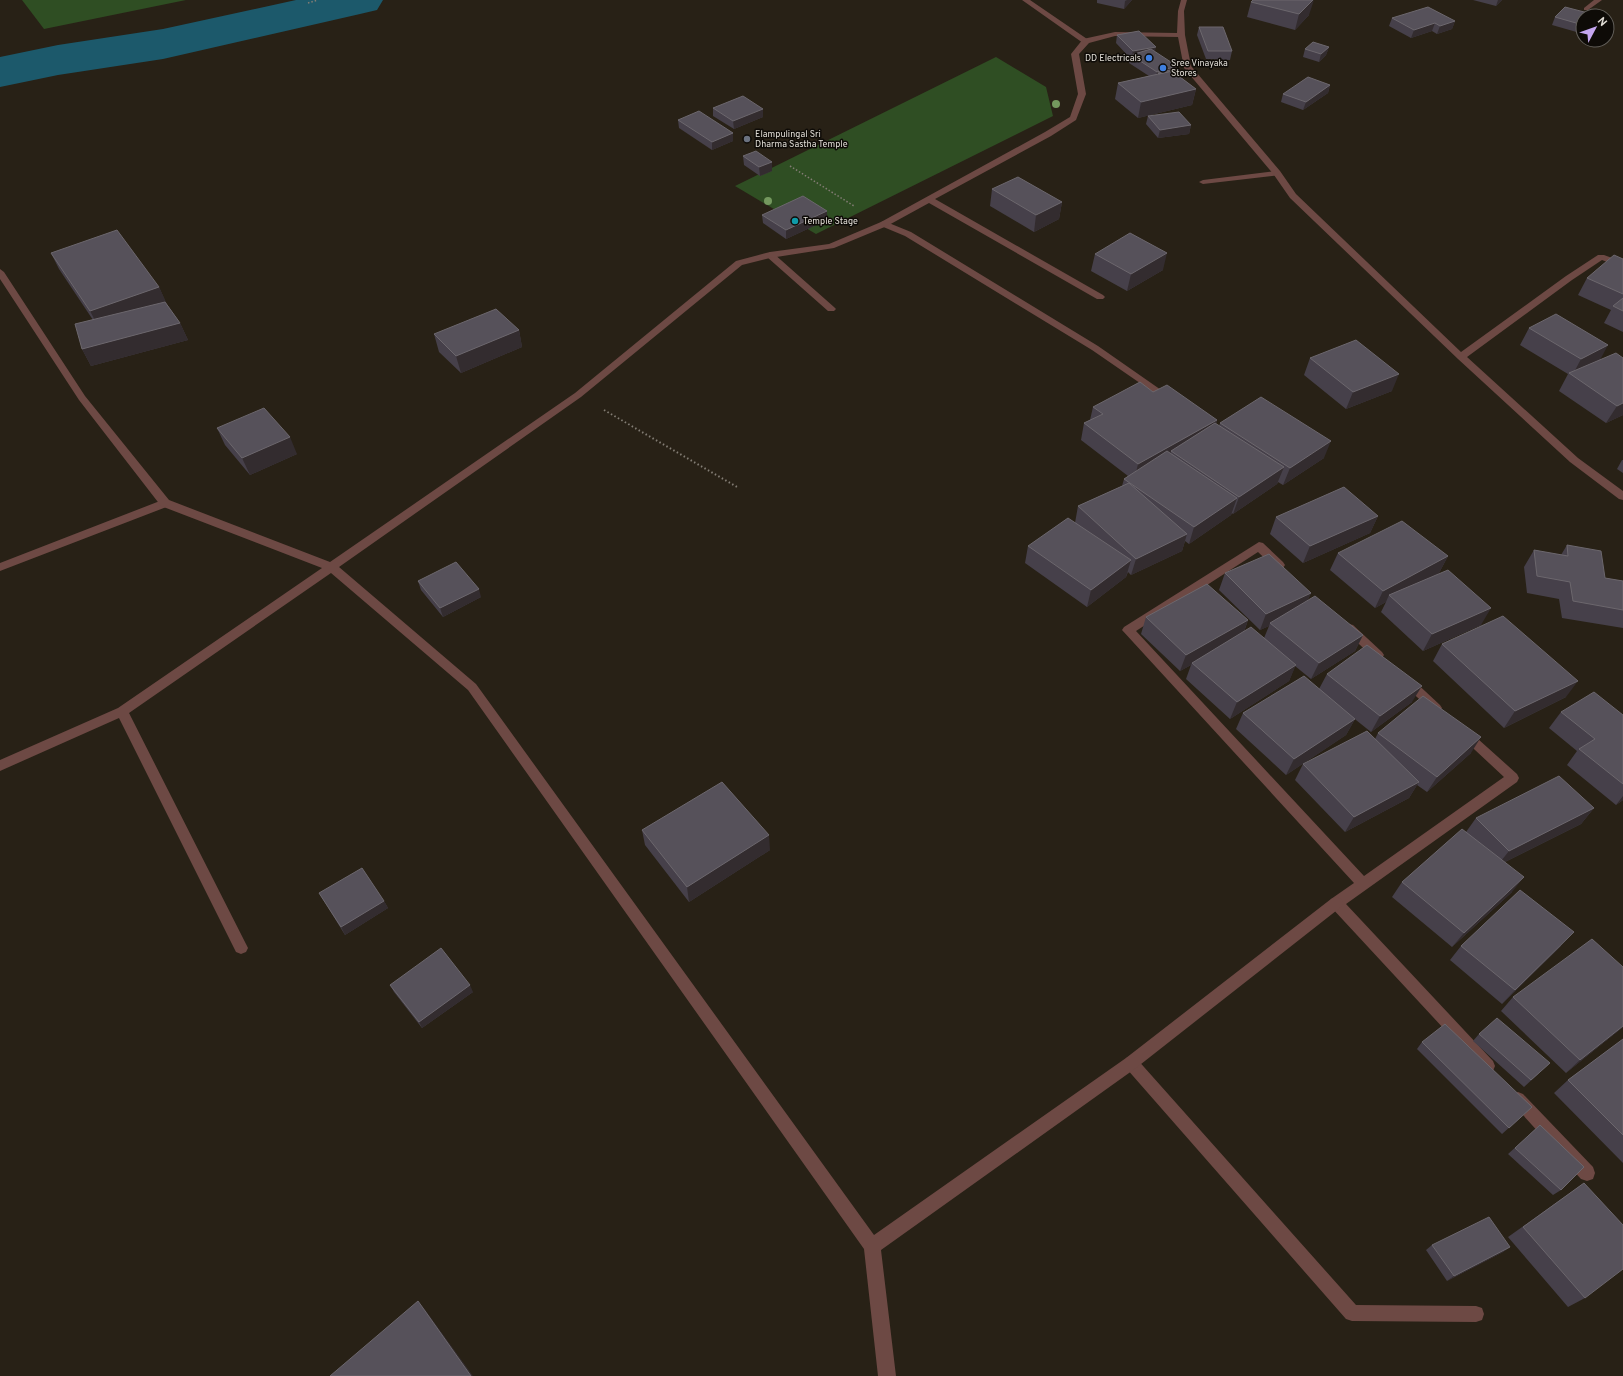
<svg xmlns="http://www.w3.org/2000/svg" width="1623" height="1376" font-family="Overpass,sans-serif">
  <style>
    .green { fill: #2f4e23 }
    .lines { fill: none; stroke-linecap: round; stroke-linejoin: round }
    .river { fill: #1c596b; fill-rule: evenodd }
    .path-far1 { stroke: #837d74; stroke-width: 1.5; stroke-dasharray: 1.5 2; stroke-linecap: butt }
    .path { stroke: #837d74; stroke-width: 2; stroke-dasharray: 1.5 2.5; stroke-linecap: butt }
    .service { fill: #6d4944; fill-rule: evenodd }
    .minor { fill: #6d4944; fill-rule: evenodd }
    .tree { fill: #74985e }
    .wall { fill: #46404a }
    .shaded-wall { fill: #332c2f }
    .building { fill: #56515a; stroke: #6c676d }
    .shop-dot { fill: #3f7fe0; stroke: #0e0b07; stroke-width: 1.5 }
    .worship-dot { fill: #6b7280; stroke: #0e0b07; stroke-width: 1.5 }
    .culture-dot { fill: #0f9aa8; stroke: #0e0b07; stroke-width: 1.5 }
    .labels { text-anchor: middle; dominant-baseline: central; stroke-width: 3; stroke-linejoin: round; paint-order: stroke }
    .far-poi-label { font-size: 9px; fill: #e1ddd6; stroke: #0e0b07; text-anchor: start }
  </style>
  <rect width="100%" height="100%" fill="#282116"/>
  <path class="green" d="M 22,0 L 186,0 L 44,29 Z
    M 996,57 L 1046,87 L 1053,116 L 816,234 L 735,186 Z"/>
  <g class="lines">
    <path class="river" d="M 296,0 L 383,0 L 377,10 L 360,14 L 163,59 L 58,75 L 0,87 L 0,57 L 58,45 L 163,29 Z"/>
    <path class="path-far1" d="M 308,3 L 318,0
      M 790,166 L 854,206"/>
    <path class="path" d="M 604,410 L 739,488"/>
    <path class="service" d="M 1022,0 L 1030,0 L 1090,41 L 1089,43 L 1083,43 Z
      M 1594,0 L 1602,0 L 1588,10 L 1584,10 L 1584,8 Z
      M 1277,171 L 1280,171 L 1280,175 L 1203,184 L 1199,182 L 1203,180 Z
      M 884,221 L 911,232 L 1098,346 L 1174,399 L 1169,402 L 1166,401 L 1092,350 L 905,236 L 881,226 L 880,224 L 881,222 Z
      M 770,252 L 773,253 L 834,307 L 836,309 L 834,311 L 828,311 L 767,257 L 766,255 Z
      M 165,499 L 169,500 L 170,503 L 169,506 L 0,571 L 0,563 Z
      M 1259,542 L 1263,543 L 1283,562 L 1285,565 L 1283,568 L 1275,568 L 1258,552 L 1136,631 L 1364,876 L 1504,777 L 1460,736 L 1458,733 L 1460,730 L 1464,728 L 1468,730 L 1517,774 L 1519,778 L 1517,782 L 1346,904 L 1493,1061 L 1495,1066 L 1493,1071 L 1488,1073 L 1483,1071 L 1331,907 L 1329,903 L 1331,899 L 1354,883 L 1122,630 L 1124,627 Z
      M 1349,624 L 1353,625 L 1382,652 L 1384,655 L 1382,658 L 1378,659 L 1374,658 L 1345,631 L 1343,628 L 1345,625 Z
      M 1407,676 L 1411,678 L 1440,705 L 1442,708 L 1440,711 L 1436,713 L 1432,711 L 1403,684 L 1401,681 L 1403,678 Z
      M 1131,1056 L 1136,1058 L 1356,1305 L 1476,1306 L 1482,1308 L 1484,1314 L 1482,1320 L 1476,1322 L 1352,1321 L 1346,1319 L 1126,1068 L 1124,1063 L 1126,1058 Z
      M 1518,1092 L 1523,1094 L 1593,1167 L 1595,1173 L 1593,1179 L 1587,1181 L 1581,1179 L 1513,1104 L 1510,1099 L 1513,1094 Z"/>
    <path class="minor" d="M 1181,0 L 1187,0 L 1184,11 L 1185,35 L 1191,66 L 1280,171 L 1296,194 L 1461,352 L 1566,276 L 1598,255 L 1604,255 L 1623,262 L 1623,268 L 1602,260 L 1572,280 L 1467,357 L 1578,458 L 1623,491 L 1623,500 L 1619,499 L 1570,462 L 1458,359 L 1290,198 L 1274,175 L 1184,68 L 1178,37 L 1115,36 L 1089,43 L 1079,54 L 1086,94 L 1076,120 L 1051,136 L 935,199 L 1103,295 L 1105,297 L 1103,299 L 1097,299 L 929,203 L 887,226 L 834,248 L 770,258 L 742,265 L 581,397 L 339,567 L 476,684 L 874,1235 L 1126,1058 L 1331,899 L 1336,897 L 1341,899 L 1343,903 L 1341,907 L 1136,1068 L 881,1250 L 896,1376 L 878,1376 L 864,1249 L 468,690 L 331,573 L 129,713 L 246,944 L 248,948 L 246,952 L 241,954 L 236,952 L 119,718 L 0,771 L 0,760 L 118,708 L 322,568 L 161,506 L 79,400 L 0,279 L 0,269 L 4,272 L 85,396 L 169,500 L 330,562 L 575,393 L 736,261 L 770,252 L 829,244 L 881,222 L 1045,132 L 1070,117 L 1078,94 L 1071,54 L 1083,39 L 1115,32 L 1177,33 L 1178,11 Z"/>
  </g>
  <g class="tree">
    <circle cx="1056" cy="104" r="4"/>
    <circle cx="768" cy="201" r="4"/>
  </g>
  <path class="wall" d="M 1097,0 L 1132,0 L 1124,9 L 1097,3 Z
    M 1473,0 L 1502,0 L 1496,6 Z
    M 1251,2 L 1309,15 L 1295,30 L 1247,17 Z
    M 1592,14 L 1591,16 L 1583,16 L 1583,29 L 1580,33 L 1552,25 L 1555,17 Z
    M 1392,18 L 1455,21 L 1452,29 L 1437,34 L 1432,31 L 1411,38 L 1389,26 Z
    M 1199,27 L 1232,51 L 1230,60 L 1206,59 L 1197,35 Z
    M 1117,35 L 1155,52 L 1176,70 L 1183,74 L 1182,78 L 1196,89 L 1192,105 L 1138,118 L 1115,99 L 1118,83 L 1149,76 L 1129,63 L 1130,58 L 1116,43 Z
    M 1329,47 L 1326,55 L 1319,62 L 1303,57 L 1305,49 Z
    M 1330,85 L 1328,93 L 1303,110 L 1281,102 L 1283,94 Z
    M 713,108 L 763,117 L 734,129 L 713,116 Z
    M 1148,116 L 1191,125 L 1189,134 L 1158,138 L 1146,124 Z
    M 678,120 L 733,133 L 733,141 L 712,150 L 679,128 Z
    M 743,156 L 772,162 L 772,171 L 760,176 L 744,165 Z
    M 992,189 L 1062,202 L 1059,219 L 1034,232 L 990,206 Z
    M 827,211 L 827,220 L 786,239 L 763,223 L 762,215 Z
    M 51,253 L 159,287 L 166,303 L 180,323 L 188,340 L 91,366 L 82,349 L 93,320 L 59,269 Z
    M 1095,254 L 1163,270 L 1127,291 L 1091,271 Z
    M 1623,259 L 1623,332 L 1604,323 L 1611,310 L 1578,295 L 1587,278 Z
    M 1529,328 L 1600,360 L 1623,358 L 1623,415 L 1606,423 L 1559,391 L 1568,374 L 1520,345 Z
    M 519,330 L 522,347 L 461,373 L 439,352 L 434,334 Z
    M 1310,358 L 1392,391 L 1346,409 L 1304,375 Z
    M 1093,407 L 1217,420 L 1216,424 L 1219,426 L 1220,423 L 1324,458 L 1283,485 L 1278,482 L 1277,484 L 1233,514 L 1232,513 L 1231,515 L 1189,544 L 1185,541 L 1182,551 L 1131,575 L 1128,572 L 1126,577 L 1087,607 L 1025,563 L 1028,546 L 1075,523 L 1078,506 L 1122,486 L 1124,479 L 1128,476 L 1081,440 L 1084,423 L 1090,420 Z
    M 217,428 L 297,454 L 250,475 L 225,445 Z
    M 1622,460 L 1623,460 L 1623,473 L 1617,469 Z
    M 1378,516 L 1370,533 L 1303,563 L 1270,534 L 1276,517 Z
    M 1567,545 L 1605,578 L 1623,581 L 1623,628 L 1562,618 L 1559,599 L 1527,593 L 1524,567 L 1534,550 L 1561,555 Z
    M 1338,553 L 1448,556 L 1439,573 L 1434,576 L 1481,625 L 1423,651 L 1381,612 L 1386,602 L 1375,608 L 1330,570 Z
    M 1225,573 L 1311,593 L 1307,601 L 1363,635 L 1355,651 L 1311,679 L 1295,666 L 1289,681 L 1230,719 L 1186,679 L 1191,665 L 1180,671 L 1141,634 L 1146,617 L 1248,620 L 1244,632 L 1264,638 L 1269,626 L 1260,630 L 1219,590 Z
    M 418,581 L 481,597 L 443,617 L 421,590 Z
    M 1442,644 L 1566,697 L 1504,728 L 1433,661 Z
    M 1327,674 L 1412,702 L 1371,732 L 1351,716 L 1355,719 L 1346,735 L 1286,775 L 1236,729 L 1243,713 L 1319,689 Z
    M 1561,712 L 1623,715 L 1623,800 L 1616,805 L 1567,765 L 1577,751 L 1549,728 Z
    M 1378,733 L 1471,753 L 1427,792 L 1417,785 L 1409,798 L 1345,832 L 1295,780 L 1303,764 L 1375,739 Z
    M 1594,808 L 1581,824 L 1505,862 L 1512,892 L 1452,947 L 1392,897 L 1402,882 L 1466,832 L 1476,818 Z
    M 642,830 L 770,850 L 689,902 L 645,845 Z
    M 319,893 L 384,901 L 388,908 L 345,935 Z
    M 1461,946 L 1561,946 L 1502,1004 L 1450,960 Z
    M 390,985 L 473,992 L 422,1028 L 394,992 Z
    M 1513,997 L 1623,1027 L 1566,1073 L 1501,1011 Z
    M 1479,1034 L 1550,1063 L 1524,1087 L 1473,1041 Z
    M 1623,1039 L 1623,1163 L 1554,1093 L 1568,1080 Z
    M 1422,1042 L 1532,1107 L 1502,1134 L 1417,1049 Z
    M 1540,1125 L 1561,1190 L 1553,1195 L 1508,1154 Z
    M 1584,1183 L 1585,1298 L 1568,1307 L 1508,1237 Z
    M 1432,1245 L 1510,1247 L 1503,1252 L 1447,1281 L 1426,1250 Z"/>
  <path class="shaded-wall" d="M 1127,0 L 1132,0 L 1124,9 L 1125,1 Z
    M 1314,0 L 1309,15 L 1295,30 L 1299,14 Z
    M 1498,0 L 1502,0 L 1496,6 Z
    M 1455,21 L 1452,29 L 1437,34 L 1440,26 Z
    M 1435,23 L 1432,31 L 1411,38 L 1414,30 Z
    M 1583,25 L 1583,29 L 1580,33 Z
    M 1156,47 L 1154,55 L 1132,55 L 1133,51 Z
    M 1329,47 L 1326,55 L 1319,62 L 1321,54 Z
    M 1177,66 L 1175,74 L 1155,80 L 1157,72 Z
    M 1183,74 L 1181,82 L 1167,79 Z
    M 1330,85 L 1328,93 L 1303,110 L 1306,102 Z
    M 1196,89 L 1192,105 L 1138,118 L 1141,102 Z
    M 763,109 L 763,117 L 734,129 L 733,121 Z
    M 1191,125 L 1189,134 L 1158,138 L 1160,130 Z
    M 733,133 L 733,141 L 712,150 L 712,142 Z
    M 772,162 L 772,171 L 760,176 L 759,167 Z
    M 1062,202 L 1059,219 L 1034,232 L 1036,215 Z
    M 827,211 L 827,220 L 786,239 L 786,230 Z
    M 1167,253 L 1163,270 L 1127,291 L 1131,274 Z
    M 159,287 L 167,304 L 99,328 L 90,311 Z
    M 180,323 L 188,340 L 91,366 L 82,349 Z
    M 519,330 L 522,347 L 461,373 L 456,356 Z
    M 1608,345 L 1599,362 L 1572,376 L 1581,359 Z
    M 1399,374 L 1392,391 L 1346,409 L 1353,392 Z
    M 1623,403 L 1623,415 L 1606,423 L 1617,406 Z
    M 1217,420 L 1212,437 L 1171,451 L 1168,462 L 1134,481 L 1138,464 Z
    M 290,437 L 297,454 L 250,475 L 242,458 Z
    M 1331,441 L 1324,458 L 1283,485 L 1290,468 Z
    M 1284,467 L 1277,484 L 1233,514 L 1239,497 Z
    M 1237,498 L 1231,515 L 1189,544 L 1194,527 Z
    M 1378,516 L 1370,533 L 1303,563 L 1310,546 Z
    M 1187,534 L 1182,551 L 1131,575 L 1136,559 Z
    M 1448,556 L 1439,573 L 1393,598 L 1389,595 L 1386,602 L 1375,608 L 1383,591 Z
    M 1131,560 L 1126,577 L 1087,607 L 1091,590 Z
    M 479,589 L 481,597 L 443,617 L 440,608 Z
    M 1311,593 L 1303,610 L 1270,623 L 1269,626 L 1260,630 L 1266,614 Z
    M 1491,608 L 1481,625 L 1423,651 L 1432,634 Z
    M 1248,620 L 1242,637 L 1192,663 L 1191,665 L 1180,671 L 1186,655 Z
    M 1363,635 L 1355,651 L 1311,679 L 1319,663 Z
    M 1296,665 L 1289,681 L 1230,719 L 1237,702 Z
    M 1578,681 L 1566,697 L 1504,728 L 1515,711 Z
    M 1422,686 L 1412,702 L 1371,732 L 1380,716 Z
    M 1355,719 L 1346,735 L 1286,775 L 1294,759 Z
    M 1481,737 L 1471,753 L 1427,792 L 1437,777 Z
    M 1419,782 L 1409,798 L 1345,832 L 1354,817 Z
    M 1623,796 L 1623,800 L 1616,805 Z
    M 1594,808 L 1581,824 L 1497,866 L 1509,851 Z
    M 769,835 L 770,850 L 689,902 L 687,887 Z
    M 1524,877 L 1512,892 L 1452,947 L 1464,933 Z
    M 384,901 L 388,908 L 345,935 L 341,927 Z
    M 1574,932 L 1561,946 L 1502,1004 L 1515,990 Z
    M 470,985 L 473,992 L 422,1028 L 419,1022 Z
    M 1623,1026 L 1623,1027 L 1566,1073 L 1580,1060 Z
    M 1510,1247 L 1503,1252 L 1447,1281 L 1454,1276 Z
    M 418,1301 L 426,1311 L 473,1376 L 471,1376 Z"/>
  <path class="building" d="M 1253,0 L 1313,0 L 1299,14 L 1251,2 Z
    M 1428,7 L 1455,21 L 1440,26 L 1435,23 L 1414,30 L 1392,18 Z
    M 1565,7 L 1592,14 L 1591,16 L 1583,16 L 1583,25 L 1555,17 Z
    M 1199,27 L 1223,27 L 1232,51 L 1208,51 Z
    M 1139,31 L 1156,47 L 1133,51 L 1117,35 Z
    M 1313,42 L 1329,47 L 1321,54 L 1305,49 Z
    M 1151,49 L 1177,66 L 1157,72 L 1131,55 Z
    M 1174,69 L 1183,74 L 1179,76 L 1172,71 L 1159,74 L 1158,73 Z
    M 1172,71 L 1196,89 L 1141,102 L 1118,83 Z
    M 1308,77 L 1330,85 L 1306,102 L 1283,94 Z
    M 743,96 L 763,109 L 733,121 L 713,108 Z
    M 699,111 L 733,133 L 712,142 L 678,120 Z
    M 1179,112 L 1191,125 L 1160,130 L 1148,116 Z
    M 756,151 L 772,162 L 759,167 L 743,156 Z
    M 1018,177 L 1062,202 L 1036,215 L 992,189 Z
    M 803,196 L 827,211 L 786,230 L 762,215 Z
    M 117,230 L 159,287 L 90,311 L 51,253 Z
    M 1130,233 L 1167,253 L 1131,274 L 1095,254 Z
    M 1614,255 L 1623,259 L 1623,294 L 1587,278 Z
    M 1623,298 L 1623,311 L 1613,306 Z
    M 165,302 L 180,323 L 82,349 L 75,324 Z
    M 496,309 L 519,330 L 456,356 L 434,334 Z
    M 1556,314 L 1608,345 L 1581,359 L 1529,328 Z
    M 1356,340 L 1399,374 L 1353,392 L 1310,358 Z
    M 1616,353 L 1623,358 L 1623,403 L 1617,406 L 1569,373 Z
    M 1140,382 L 1153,392 L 1167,385 L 1217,420 L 1138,464 L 1084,423 L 1103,414 L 1093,407 Z
    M 1261,397 L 1331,441 L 1290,468 L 1220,423 Z
    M 264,408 L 290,437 L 242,458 L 217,428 Z
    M 1215,423 L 1284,467 L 1239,497 L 1171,451 Z
    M 1167,451 L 1237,498 L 1194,527 L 1124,479 Z
    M 1129,483 L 1187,534 L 1136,559 L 1078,506 Z
    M 1344,487 L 1378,516 L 1310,546 L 1276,517 Z
    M 1068,518 L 1131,560 L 1091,590 L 1028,546 Z
    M 1402,521 L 1448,556 L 1383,591 L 1338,553 Z
    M 1567,545 L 1601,551 L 1605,578 L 1623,581 L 1623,610 L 1573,601 L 1570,582 L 1537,576 L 1534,550 L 1568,556 Z
    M 1269,554 L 1311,593 L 1266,614 L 1225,573 Z
    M 456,562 L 479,589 L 440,608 L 418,581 Z
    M 1448,570 L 1491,608 L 1432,634 L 1389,595 Z
    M 1207,584 L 1248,620 L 1186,655 L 1146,617 Z
    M 1315,596 L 1363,635 L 1319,663 L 1270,623 Z
    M 1503,616 L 1578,681 L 1515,711 L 1442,644 Z
    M 1251,627 L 1296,665 L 1237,702 L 1192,663 Z
    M 1367,645 L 1422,686 L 1380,716 L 1327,674 Z
    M 1304,676 L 1355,719 L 1294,759 L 1243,713 Z
    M 1594,692 L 1623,715 L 1623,784 L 1579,749 L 1595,739 L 1561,712 Z
    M 1423,696 L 1481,737 L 1437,777 L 1378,733 Z
    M 1367,731 L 1419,782 L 1354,817 L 1303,764 Z
    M 1559,776 L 1594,808 L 1509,851 L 1476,818 Z
    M 722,782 L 769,835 L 687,887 L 642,830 Z
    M 1462,829 L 1524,877 L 1464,933 L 1402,882 Z
    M 362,868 L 384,901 L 341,927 L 319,893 Z
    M 1520,890 L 1574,932 L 1515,990 L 1461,946 Z
    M 1592,939 L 1623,967 L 1623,1026 L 1580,1060 L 1513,997 Z
    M 441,948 L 470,985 L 419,1022 L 390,985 Z
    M 1497,1018 L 1550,1063 L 1531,1080 L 1479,1034 Z
    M 1445,1024 L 1532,1107 L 1509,1128 L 1422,1042 Z
    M 1623,1039 L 1623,1135 L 1568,1080 Z
    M 1540,1125 L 1584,1167 L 1561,1190 L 1515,1148 Z
    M 1584,1183 L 1623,1225 L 1623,1269 L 1585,1298 L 1523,1227 Z
    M 1489,1217 L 1510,1247 L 1454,1276 L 1432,1245 Z
    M 418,1301 L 471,1376 L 330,1376 Z"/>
  <g class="shop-dot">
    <circle cx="1149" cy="58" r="4"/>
    <circle cx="1163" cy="68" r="4"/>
  </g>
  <circle class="worship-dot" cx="747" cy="139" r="4"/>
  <circle class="culture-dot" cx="795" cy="221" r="4"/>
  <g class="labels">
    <g class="far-poi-label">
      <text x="1141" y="58" text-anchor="end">DD Electricals</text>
      <text x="1171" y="63">Sree Vinayaka<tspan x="1171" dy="10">Stores</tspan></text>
      <text x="755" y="134">Elampulingal Sri<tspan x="755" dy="10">Dharma Sastha Temple</tspan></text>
      <text x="803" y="221">Temple Stage</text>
    </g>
  </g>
  <g transform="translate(1595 28) rotate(49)"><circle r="19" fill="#0e0b07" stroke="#625f5a"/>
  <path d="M0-3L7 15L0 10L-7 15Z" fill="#c5a6f0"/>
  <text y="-6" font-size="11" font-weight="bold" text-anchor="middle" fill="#e1ddd6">N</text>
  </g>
</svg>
